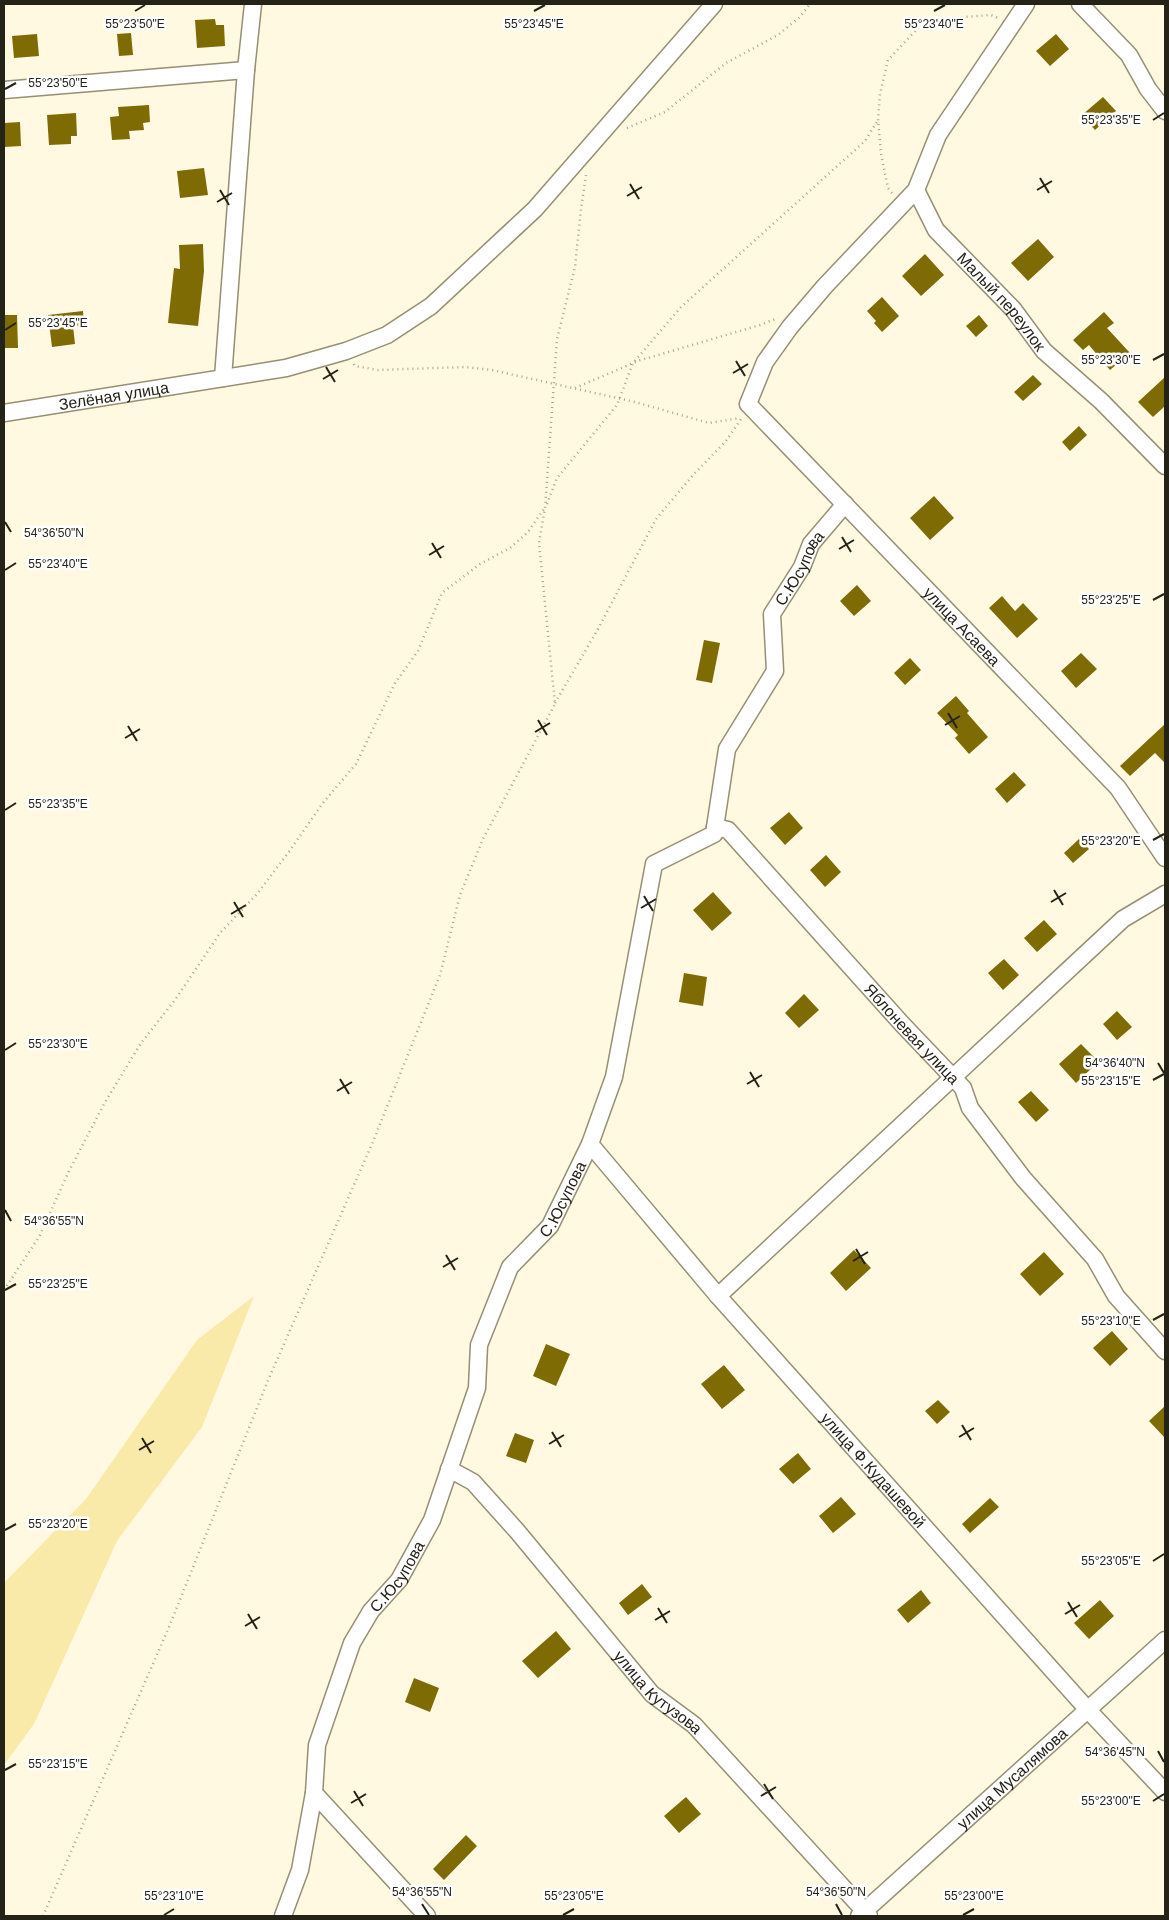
<svg xmlns="http://www.w3.org/2000/svg" width="1169" height="1920" font-family="Helvetica,sans-serif">
  <style>
    .green { fill: #f9eaa9 }
    .building { fill: #7e6b03 }
    .lines { fill: none; stroke-linecap: round; stroke-linejoin: round }
    .street-casing { stroke: #968f74; stroke-width: 19 }
    .path { stroke: #a9a491; stroke-width: 2.5; stroke-dasharray: 1 4; stroke-linecap: butt }
    .street { stroke: #fff; stroke-width: 16 }
    .ticks { fill: none; stroke: #252217; stroke-width: 2 }
    .labels { text-anchor: middle; dominant-baseline: central; stroke-width: 5; stroke-linejoin: round; paint-order: stroke }
    .street-label { font-size: 16px; fill: #252217; stroke: #fff }
    .ticks-label { font-size: 12px; text-anchor: middle; fill: #252217; stroke: #fff; stroke-width: 5; stroke-linejoin: round; paint-order: stroke }
  </style>
  <rect width="100%" height="100%" fill="#fff9e1"/>
  <path class="green" d="M 254,1296 L 202,1427 L 117,1541 L 34,1724 L 4,1765 L 4,1583 L 86,1499 L 197,1340 Z"/>
  <path class="building" d="M 215,19 L 216,25 L 224,25 L 225,46 L 197,48 L 195,20 Z
    M 131,33 L 133,55 L 119,56 L 117,34 Z
    M 37,34 L 39,56 L 14,58 L 12,36 Z
    M 1056,34 L 1069,49 L 1050,66 L 1036,51 Z
    M 1103,97 L 1116,111 L 1095,130 L 1082,115 Z
    M 149,105 L 150,122 L 143,123 L 144,130 L 129,131 L 130,139 L 112,140 L 110,117 L 119,116 L 118,107 Z
    M 76,113 L 77,136 L 71,136 L 71,144 L 49,145 L 47,115 Z
    M 20,122 L 21,146 L 4,147 L 4,123 Z
    M 204,168 L 208,195 L 180,198 L 177,171 Z
    M 1038,239 L 1054,257 L 1028,281 L 1011,263 Z
    M 203,244 L 204,271 L 198,326 L 168,323 L 174,268 L 180,269 L 179,245 Z
    M 925,254 L 944,275 L 921,296 L 902,276 Z
    M 882,297 L 899,316 L 882,332 L 874,323 L 876,321 L 867,311 Z
    M 83,311 L 84,325 L 73,326 L 75,344 L 52,347 L 48,315 Z
    M 1104,312 L 1114,323 L 1107,328 L 1130,353 L 1110,370 L 1089,345 L 1083,350 L 1073,340 Z
    M 4,315 L 17,315 L 18,348 L 4,348 Z
    M 979,315 L 988,326 L 976,337 L 966,326 Z
    M 1033,375 L 1042,384 L 1023,401 L 1014,392 Z
    M 1165,377 L 1165,406 L 1153,417 L 1138,402 Z
    M 1079,426 L 1087,435 L 1070,451 L 1062,442 Z
    M 934,496 L 954,518 L 930,540 L 910,518 Z
    M 857,585 L 871,601 L 854,616 L 840,601 Z
    M 1002,596 L 1015,611 L 1023,603 L 1038,619 L 1017,638 L 989,608 Z
    M 704,640 L 720,643 L 712,683 L 696,680 Z
    M 1081,653 L 1097,669 L 1076,688 L 1061,671 Z
    M 910,658 L 921,670 L 905,685 L 894,673 Z
    M 956,696 L 969,711 L 967,713 L 988,737 L 969,754 L 955,738 L 958,735 L 937,713 Z
    M 1165,724 L 1165,763 L 1155,753 L 1130,776 L 1120,766 Z
    M 1014,772 L 1026,785 L 1007,803 L 995,789 Z
    M 789,812 L 803,828 L 785,845 L 770,828 Z
    M 1079,839 L 1089,849 L 1073,863 L 1064,853 Z
    M 826,855 L 841,872 L 825,887 L 810,870 Z
    M 713,892 L 732,913 L 712,931 L 693,910 Z
    M 1044,920 L 1057,934 L 1037,952 L 1024,938 Z
    M 1004,959 L 1019,975 L 1003,990 L 988,973 Z
    M 684,973 L 707,977 L 703,1006 L 679,1002 Z
    M 804,994 L 819,1010 L 799,1028 L 785,1013 Z
    M 1117,1011 L 1132,1027 L 1117,1040 L 1103,1024 Z
    M 1081,1044 L 1094,1057 L 1090,1061 L 1094,1066 L 1076,1083 L 1059,1064 Z
    M 1031,1091 L 1049,1110 L 1036,1122 L 1018,1102 Z
    M 854,1250 L 871,1268 L 846,1291 L 830,1273 Z
    M 1044,1252 L 1064,1274 L 1040,1296 L 1020,1274 Z
    M 1112,1331 L 1128,1349 L 1110,1366 L 1093,1348 Z
    M 546,1344 L 570,1354 L 556,1386 L 533,1376 Z
    M 724,1365 L 745,1390 L 722,1409 L 701,1384 Z
    M 938,1400 L 950,1412 L 937,1424 L 925,1411 Z
    M 1165,1406 L 1165,1438 L 1149,1421 Z
    M 515,1433 L 534,1440 L 526,1463 L 506,1456 Z
    M 798,1453 L 811,1469 L 793,1484 L 779,1469 Z
    M 841,1497 L 856,1514 L 833,1533 L 819,1516 Z
    M 990,1498 L 999,1507 L 970,1533 L 962,1524 Z
    M 642,1584 L 652,1597 L 628,1615 L 619,1603 Z
    M 921,1590 L 931,1603 L 908,1623 L 897,1610 Z
    M 1100,1600 L 1114,1616 L 1089,1639 L 1074,1623 Z
    M 556,1631 L 571,1649 L 538,1678 L 522,1661 Z
    M 414,1678 L 439,1688 L 430,1712 L 405,1702 Z
    M 686,1797 L 701,1814 L 679,1833 L 664,1816 Z
    M 466,1835 L 477,1846 L 444,1880 L 433,1869 Z"/>
  <g class="lines">
    <defs>
      <g id="street">
        <path id="s1" d="M 1026,4 L 938,135 L 916,190 L 825,286 L 790,327 L 765,362 L 748,404 L 1118,788 L 1165,858"/>
        <path d="M 1080,4 L 1129,55 L 1148,89 L 1165,111"/>
        <path d="M 4,90 L 246,70"/>
        <path id="s2" d="M 916,190 L 936,230 L 1013,309 L 1044,351 L 1101,401 L 1165,466"/>
        <path d="M 223,378 L 246,70 L 253,4"/>
        <path id="s3" d="M 4,413 L 286,368 L 346,351 L 387,335 L 431,306 L 535,209 L 714,4"/>
        <path id="s4" d="M 715,827 L 728,830 L 902,1024 L 963,1088 L 970,1108 L 1023,1178 L 1095,1259 L 1116,1296 L 1165,1351"/>
        <path id="s5" d="M 590,1144 L 718,1296 L 1088,1710 L 1165,1792"/>
        <path d="M 718,1296 L 1123,919 L 1165,894"/>
        <path id="s6" d="M 449,1469 L 473,1482 L 517,1531 L 652,1694 L 694,1725 L 869,1916"/>
        <path d="M 314,1793 L 427,1916"/>
        <path id="s7" d="M 283,1916 L 300,1870 L 314,1793 L 317,1745 L 352,1643 L 371,1611 L 399,1580 L 432,1520 L 477,1388 L 479,1345 L 510,1267 L 550,1226 L 590,1144 L 614,1077 L 654,864 L 714,834 L 727,749 L 775,671 L 772,614 L 802,567 L 811,544 L 845,504"/>
        <path id="s8" d="M 859,1916 L 1165,1640"/>
      </g>
    </defs>
    <use href="#street" class="street-casing"/>
    <path class="path" d="M 627,128 L 665,112 L 726,63 L 778,35 L 800,17 L 810,4
      M 892,193 L 888,188 L 881,154 L 878,120 L 880,94 L 888,60 L 918,28 L 964,17 L 991,15 L 998,18
      M 354,364 L 355,366 L 378,370 L 465,367 L 492,370 L 635,402 L 709,423 L 740,418
      M 575,388 L 638,361 L 760,325 L 778,318
      M 547,504 L 557,478 L 617,405 L 633,363 L 681,307 L 865,141 L 878,120
      M 555,703 L 598,629 L 656,519 L 694,474 L 726,441 L 741,419
      M 4,1290 L 39,1237 L 69,1171 L 104,1104 L 141,1043 L 175,1000 L 220,933 L 257,894 L 291,849 L 322,804 L 356,764 L 395,683 L 418,651 L 442,593 L 480,564 L 510,548 L 528,532 L 544,509
      M 43,1916 L 169,1627 L 269,1378 L 372,1144 L 440,975 L 460,895 L 483,839 L 555,704 L 539,543 L 545,508 L 557,339 L 575,267 L 581,209 L 586,175"/>
    <use href="#street" class="street"/>
  </g>
  <path class="ticks" d="M 135,11 L 145,5M 534,11 L 545,5M 934,11 L 945,5M 5,89 L 16,83M 1153,120 L 1164,113M 1040,178 L 1049,193M 630,184 L 639,199M 220,190 L 229,205M 1037,190 L 1052,181M 627,196 L 642,187M 217,202 L 232,193M 5,330 L 16,323M 1153,360 L 1164,354M 736,361 L 745,376M 326,367 L 335,382M 733,373 L 748,364M 323,379 L 338,370M 5,522 L 11,532M 842,537 L 851,552M 432,543 L 441,558M 839,549 L 854,540M 429,555 L 444,546M 5,570 L 16,563M 1153,600 L 1164,594M 948,713 L 957,728M 538,720 L 547,735M 945,725 L 960,716M 128,726 L 137,741M 535,732 L 550,723M 125,738 L 140,729M 5,810 L 16,803M 1153,840 L 1164,834M 1054,890 L 1063,905M 644,896 L 653,911M 234,902 L 243,917M 1051,902 L 1066,893M 641,908 L 656,899M 231,914 L 246,905M 5,1050 L 16,1043M 1158,1063 L 1164,1073M 750,1072 L 759,1087M 340,1079 L 349,1094M 1153,1080 L 1164,1074M 747,1084 L 762,1075M 337,1091 L 352,1082M 5,1210 L 11,1221M 856,1249 L 865,1264M 446,1255 L 455,1270M 853,1261 L 868,1252M 443,1267 L 458,1258M 5,1290 L 16,1284M 1153,1320 L 1164,1314M 962,1425 L 971,1440M 552,1432 L 561,1447M 959,1437 L 974,1428M 142,1438 L 151,1453M 549,1444 L 564,1435M 139,1450 L 154,1441M 5,1530 L 16,1524M 1153,1561 L 1164,1554M 1068,1602 L 1077,1617M 658,1608 L 667,1623M 248,1614 L 257,1629M 1065,1614 L 1080,1605M 655,1620 L 670,1611M 245,1626 L 260,1617M 1158,1751 L 1164,1762M 5,1770 L 16,1764M 764,1784 L 773,1799M 354,1791 L 363,1806M 761,1796 L 776,1787M 1153,1801 L 1164,1794M 351,1803 L 366,1794M 422,1904 L 429,1915M 836,1904 L 842,1915M 164,1915 L 174,1909M 563,1915 L 574,1909M 963,1915 L 974,1909"/>
  <g class="labels">
    <g class="street-label">
      <text stroke="none"><textPath href="#s2" startOffset="142">Малый переулок</textPath></text>
      <text stroke="none"><textPath href="#s3" startOffset="111">Зелёная улица</textPath></text>
      <text stroke="none"><textPath href="#s7" startOffset="1489">С.Юсупова</textPath></text>
      <text stroke="none"><textPath href="#s1" startOffset="800">улица Асаева</textPath></text>
      <text stroke="none"><textPath href="#s4" startOffset="288">Яблоневая улица</textPath></text>
      <text stroke="none"><textPath href="#s7" startOffset="784">С.Юсупова</textPath></text>
      <text stroke="none"><textPath href="#s5" startOffset="432">улица Ф.Кудашевой</textPath></text>
      <text stroke="none"><textPath href="#s7" startOffset="364">С.Юсупова</textPath></text>
      <text stroke="none"><textPath href="#s6" startOffset="308">улица Кутузова</textPath></text>
      <text stroke="none"><textPath href="#s8" startOffset="206">улица Мусалямова</textPath></text>
    </g>
  </g>
  <g class="ticks-label">
    <text x="135" y="28">55°23'50"E</text>
    <text x="534" y="28">55°23'45"E</text>
    <text x="934" y="28">55°23'40"E</text>
    <text x="58" y="87">55°23'50"E</text>
    <text x="1111" y="124">55°23'35"E</text>
    <text x="58" y="327">55°23'45"E</text>
    <text x="1111" y="364">55°23'30"E</text>
    <text x="54" y="537">54°36'50"N</text>
    <text x="58" y="568">55°23'40"E</text>
    <text x="1111" y="604">55°23'25"E</text>
    <text x="58" y="808">55°23'35"E</text>
    <text x="1111" y="845">55°23'20"E</text>
    <text x="58" y="1048">55°23'30"E</text>
    <text x="1115" y="1067">54°36'40"N</text>
    <text x="1111" y="1085">55°23'15"E</text>
    <text x="54" y="1225">54°36'55"N</text>
    <text x="58" y="1288">55°23'25"E</text>
    <text x="1111" y="1325">55°23'10"E</text>
    <text x="58" y="1528">55°23'20"E</text>
    <text x="1111" y="1565">55°23'05"E</text>
    <text x="1115" y="1756">54°36'45"N</text>
    <text x="58" y="1768">55°23'15"E</text>
    <text x="1111" y="1805">55°23'00"E</text>
    <text x="422" y="1896">54°36'55"N</text>
    <text x="836" y="1896">54°36'50"N</text>
    <text x="174" y="1900">55°23'10"E</text>
    <text x="574" y="1900">55°23'05"E</text>
    <text x="974" y="1900">55°23'00"E</text>
  </g>
  <rect width="1169" height="1920" fill="none" stroke="#252217" stroke-width="10"/>
</svg>
